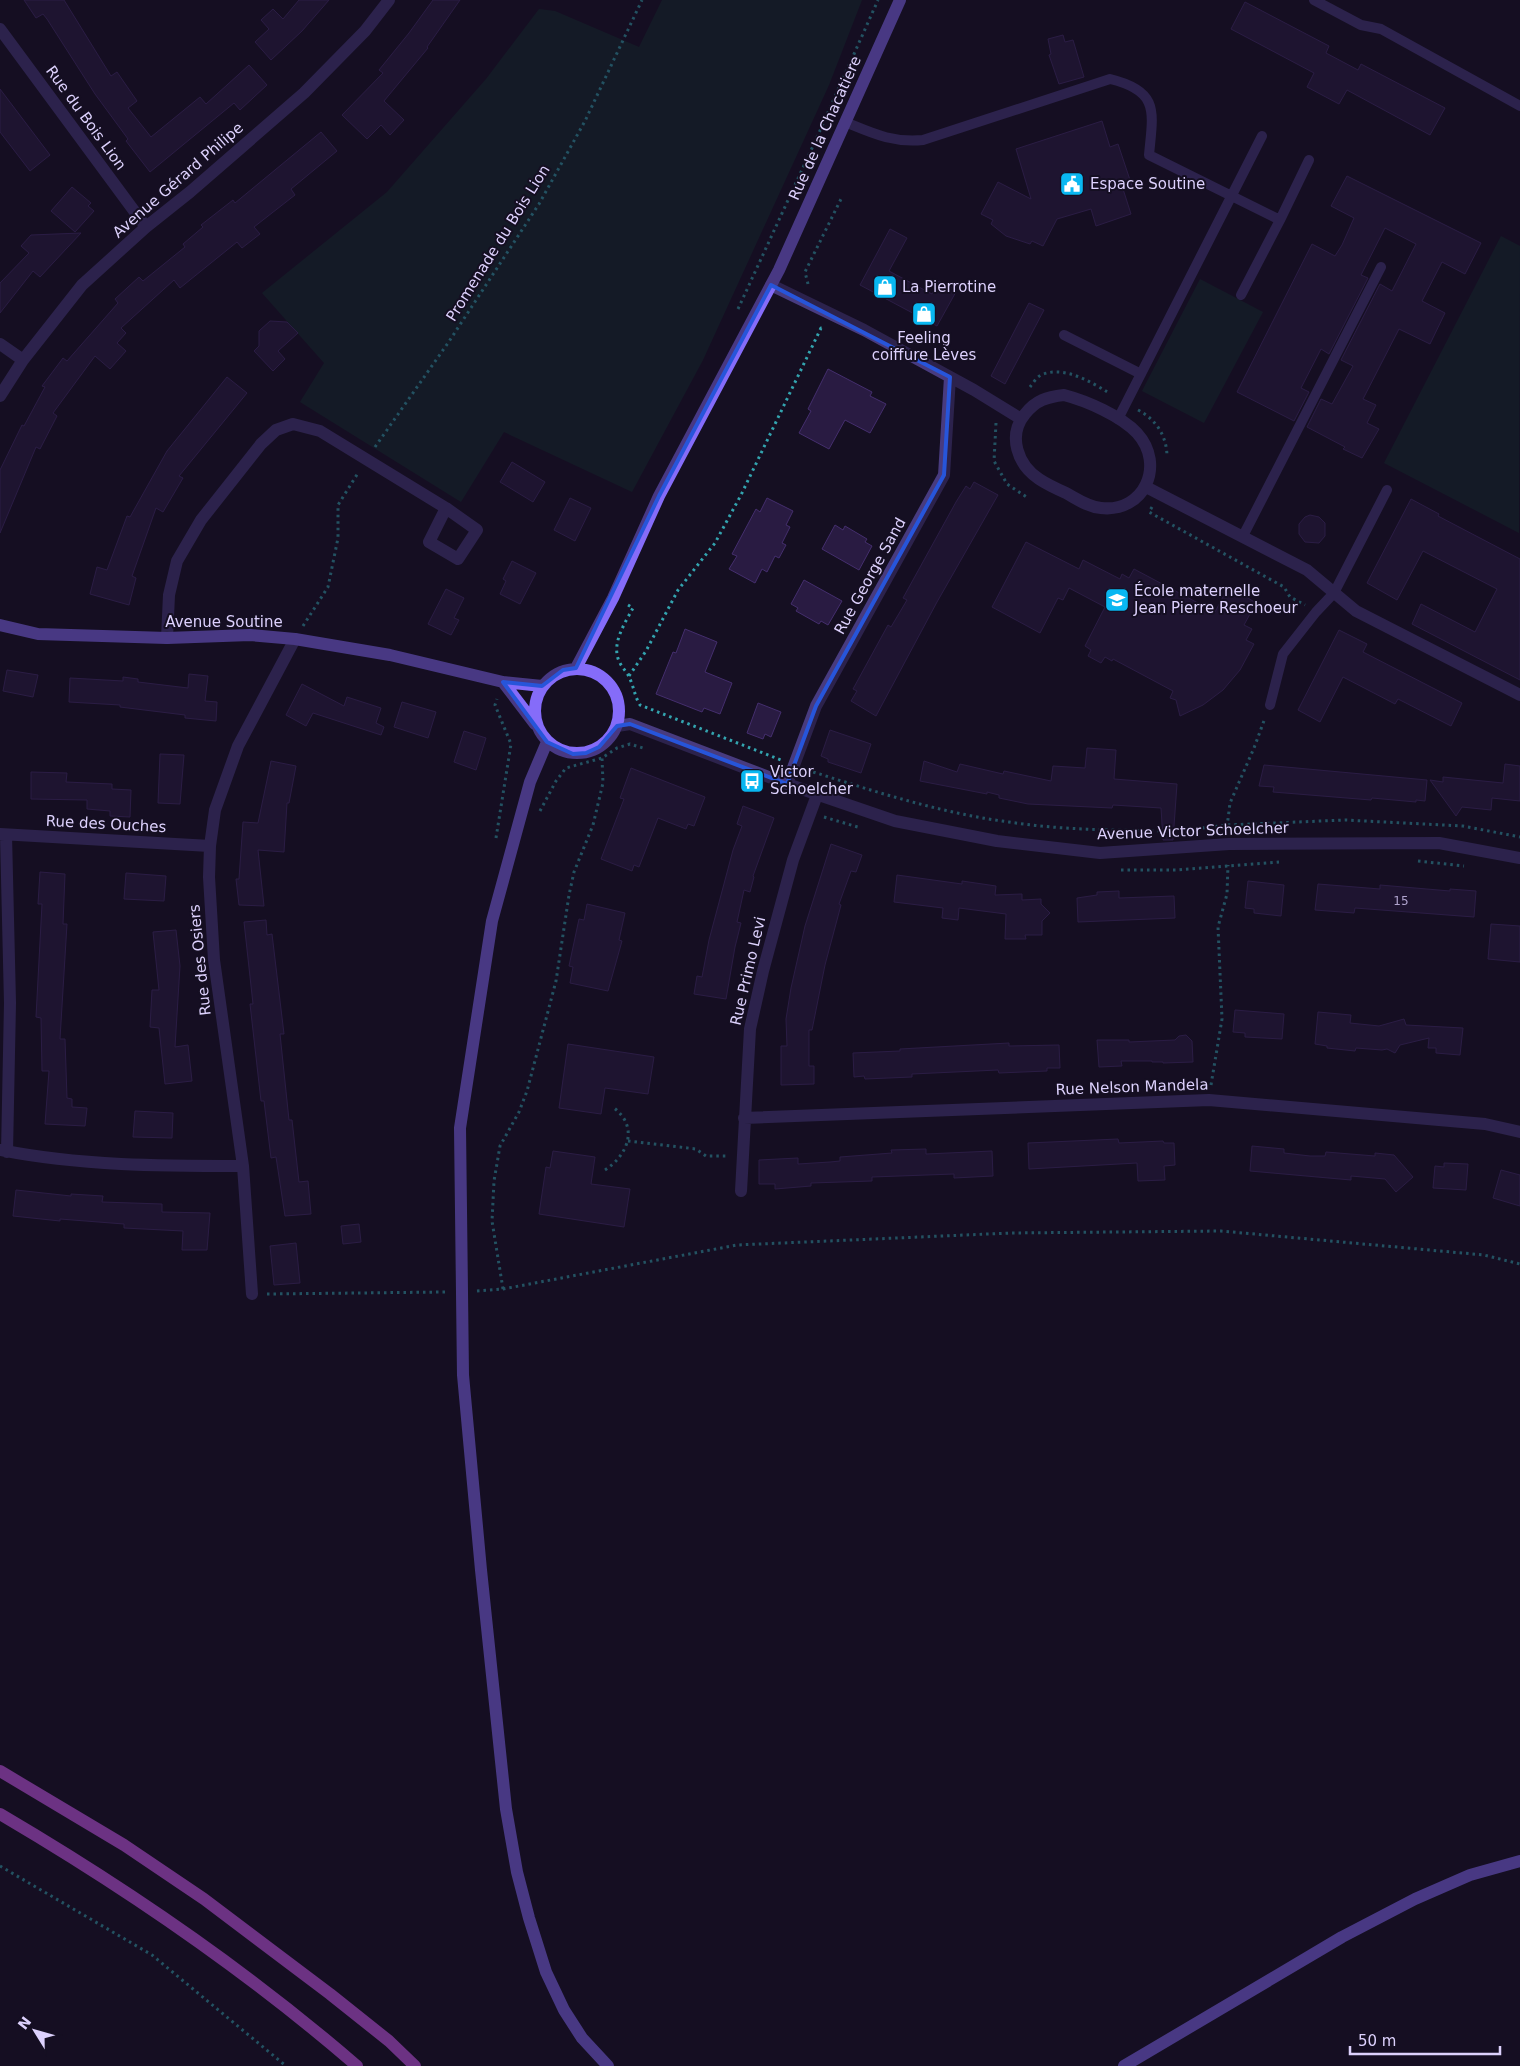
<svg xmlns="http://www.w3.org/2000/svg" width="1520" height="2066" font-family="'DejaVu Sans',sans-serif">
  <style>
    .green { fill: #12292c }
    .building { fill: #291b42; stroke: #442e6d }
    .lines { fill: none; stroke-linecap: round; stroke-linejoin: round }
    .path { stroke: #33a4af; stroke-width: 3; stroke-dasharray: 2.5 4; stroke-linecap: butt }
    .lane { stroke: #483b7f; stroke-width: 10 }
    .street { stroke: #483b7f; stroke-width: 12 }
    .secondary { stroke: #856cf9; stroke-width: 12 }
    .primary { stroke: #d65df9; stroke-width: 12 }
    .marked { fill: none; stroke: #2755da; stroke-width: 4; stroke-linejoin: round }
    .labels { text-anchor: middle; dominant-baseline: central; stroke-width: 4; stroke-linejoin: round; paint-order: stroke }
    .number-label { font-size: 12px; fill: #b0a4ce }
    .street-label { font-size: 15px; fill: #ddd1fd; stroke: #150f22 }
    .poi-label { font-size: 15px; fill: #ddd1fd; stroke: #150f22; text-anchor: start }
  </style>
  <rect width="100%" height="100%" fill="#150f22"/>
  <path class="green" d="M 662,0 L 862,0 L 829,85 L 703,360 L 632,492 L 504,432 L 461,502 L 300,402 L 324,363 L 262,293 L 387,192 L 486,79 L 539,9 L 555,11 L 639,47 Z
    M 1501,236 L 1520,246 L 1519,533 L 1384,463 Z
    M 1200,279 L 1263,312 L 1204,423 L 1142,391 Z"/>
  <path class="building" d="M 24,0 L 64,0 L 111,76 L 117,72 L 137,101 L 128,108 L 151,137 L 200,97 L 206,104 L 249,65 L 267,85 L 240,110 L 234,103 L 150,172 L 126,141 L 128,139 L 95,94 L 47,19 L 43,14 L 36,18 Z
    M 299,0 L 329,0 L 302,31 L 271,60 L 255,42 L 269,29 L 261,20 L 273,9 L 283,19 Z
    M 433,0 L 460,0 L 427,47 L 428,48 L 384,101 L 404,120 L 390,135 L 381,125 L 367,139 L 342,115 L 383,73 L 379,70 L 409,33 Z
    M 1245,2 L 1329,46 L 1326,53 L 1358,70 L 1361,64 L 1445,108 L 1430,135 L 1347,90 L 1339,104 L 1307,87 L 1314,73 L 1231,29 Z
    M 1063,35 L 1065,42 L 1073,40 L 1084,77 L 1059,84 L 1049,55 L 1051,54 L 1048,39 Z
    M 0,89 L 50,155 L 30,171 L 0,132 Z
    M 1102,121 L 1110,147 L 1118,144 L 1132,186 L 1123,189 L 1131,214 L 1096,226 L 1091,209 L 1057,219 L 1043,246 L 1032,241 L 1030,244 L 1006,236 L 991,224 L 993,220 L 981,214 L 998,182 L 1031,199 L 1016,149 Z
    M 321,132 L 337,151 L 291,189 L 295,195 L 254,227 L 260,234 L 242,248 L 237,242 L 180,288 L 174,280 L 121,328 L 126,333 L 117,343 L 126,351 L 110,369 L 95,356 L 53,413 L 57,416 L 40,449 L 36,447 L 0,533 L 0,470 L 22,425 L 24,426 L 45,387 L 42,386 L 63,358 L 67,361 L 118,303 L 115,299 L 139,277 L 143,281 L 185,247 L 183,244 L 203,227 L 201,225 L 233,200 L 235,203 Z
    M 1347,176 L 1481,243 L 1465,274 L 1442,262 L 1422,301 L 1445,313 L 1430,344 L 1399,329 L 1363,399 L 1376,405 L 1367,423 L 1379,429 L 1362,458 L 1343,449 L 1345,447 L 1307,427 L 1321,399 L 1332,404 L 1353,366 L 1341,360 L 1380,284 L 1392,291 L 1416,244 L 1385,228 L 1361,275 L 1368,278 L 1329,354 L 1321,349 L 1301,388 L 1309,392 L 1294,421 L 1237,392 L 1312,244 L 1335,256 L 1342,245 L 1354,218 L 1331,206 Z
    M 72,187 L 91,203 L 88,206 L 94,211 L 75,232 L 51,211 Z
    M 890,229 L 907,238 L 889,271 L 932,294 L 939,281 L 957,290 L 937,326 L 860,285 Z
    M 81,233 L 40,277 L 33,271 L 0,313 L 0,283 L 29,253 L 21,246 L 31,235 Z
    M 1029,303 L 1044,310 L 1005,384 L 991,376 Z
    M 270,321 L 287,322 L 298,333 L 278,351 L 285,359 L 273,371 L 254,351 L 259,346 L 259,331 Z
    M 828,369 L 872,392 L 870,396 L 886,404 L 870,433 L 845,420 L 829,449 L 799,433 L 811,411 L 808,409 Z
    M 227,377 L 247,393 L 179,476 L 183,478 L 163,512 L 156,508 L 132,576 L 136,578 L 129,605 L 90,594 L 97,567 L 107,570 L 127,516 L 130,517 L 167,451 Z
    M 512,462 L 545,482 L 533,502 L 500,482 Z
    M 974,482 L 998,495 L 937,602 L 876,716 L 851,701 L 857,691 L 853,689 L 888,625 L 891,627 L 907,600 L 903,598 L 956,502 L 966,486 L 970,489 Z
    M 570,498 L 591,508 L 575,541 L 554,530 Z
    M 767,498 L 793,511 L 786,525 L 790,527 L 782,543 L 786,545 L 779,558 L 775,556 L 767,572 L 762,569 L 755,583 L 729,569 L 737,556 L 732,554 L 756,509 L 760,512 Z
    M 1411,499 L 1439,514 L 1438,516 L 1520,559 L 1520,680 L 1412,624 L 1421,604 L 1475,632 L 1497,589 L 1423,551 L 1397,600 L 1367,583 Z
    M 1310,515 L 1319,517 L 1325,523 L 1325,536 L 1319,543 L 1305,542 L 1299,534 L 1299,524 L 1305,517 Z
    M 835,525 L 843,530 L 845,526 L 867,539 L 865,542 L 872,546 L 859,570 L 822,549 Z
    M 1026,542 L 1079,569 L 1083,560 L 1120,579 L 1122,574 L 1129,578 L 1134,569 L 1215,612 L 1224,595 L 1227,597 L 1232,588 L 1256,603 L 1244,625 L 1252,629 L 1246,640 L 1254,644 L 1240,670 L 1223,690 L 1203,705 L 1180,716 L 1176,700 L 1170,698 L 1173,691 L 1113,659 L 1112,661 L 1105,657 L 1101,663 L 1088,656 L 1091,650 L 1085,646 L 1105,607 L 1069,588 L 1063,600 L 1058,598 L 1040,633 L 992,607 Z
    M 512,561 L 536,573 L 520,604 L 500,594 L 506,581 L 503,579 Z
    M 804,580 L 842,601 L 828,625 L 821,621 L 819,624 L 812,620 L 796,611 L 798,608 L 791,604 Z
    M 446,589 L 464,598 L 454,618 L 459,620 L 451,635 L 428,624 Z
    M 685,629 L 717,642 L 705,672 L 732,683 L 720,714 L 704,708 L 702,712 L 656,694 L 673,652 L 676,653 Z
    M 1339,630 L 1367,644 L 1363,652 L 1462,703 L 1451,726 L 1398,699 L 1395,704 L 1343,677 L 1320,722 L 1298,710 Z
    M 7,670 L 38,675 L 33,697 L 3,691 Z
    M 189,674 L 208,676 L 205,701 L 217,702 L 216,721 L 185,718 L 185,715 L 120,707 L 120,705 L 69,702 L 70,678 L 123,681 L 123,677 L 138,679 L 138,682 L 188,688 Z
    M 302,684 L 344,706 L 347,697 L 381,708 L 376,723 L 384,727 L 381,735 L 313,713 L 306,726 L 286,715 Z
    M 402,702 L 436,712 L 428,738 L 394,727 Z
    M 758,703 L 781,712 L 771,737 L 765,734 L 763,739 L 747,733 Z
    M 830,730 L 871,744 L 861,773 L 828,762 L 828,759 L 821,756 Z
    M 464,731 L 486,738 L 476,770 L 454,762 Z
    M 1087,748 L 1116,750 L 1114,779 L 1177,784 L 1173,840 L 1163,840 L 1161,808 L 1113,805 L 1112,808 L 1028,804 L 999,798 L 999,795 L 987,792 L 987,794 L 920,781 L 924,761 L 957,772 L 960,764 L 1003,774 L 1004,771 L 1051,781 L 1053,766 L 1085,768 Z
    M 160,754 L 184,755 L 180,804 L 158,803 Z
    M 271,761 L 296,766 L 289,803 L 287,803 L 284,852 L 258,850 L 264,906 L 239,905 L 236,879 L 239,879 L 243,822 L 258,823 Z
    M 1505,764 L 1520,766 L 1520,801 L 1492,798 L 1491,810 L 1462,807 L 1456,816 L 1430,780 L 1443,782 L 1443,777 L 1503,783 Z
    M 1264,765 L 1427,780 L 1425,801 L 1416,800 L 1416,802 L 1372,798 L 1371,800 L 1273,792 L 1274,787 L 1259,786 Z
    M 631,768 L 705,797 L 694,826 L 688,824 L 686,829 L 658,818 L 639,867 L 634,865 L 632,871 L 601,859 L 624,799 L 620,798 Z
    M 31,772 L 67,773 L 66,782 L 112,784 L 112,789 L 131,790 L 130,817 L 110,816 L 110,811 L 87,809 L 87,800 L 31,799 Z
    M 743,806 L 774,818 L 753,876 L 754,877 L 750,892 L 744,890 L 737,922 L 741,923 L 735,947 L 726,999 L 694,994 L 697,976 L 702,977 L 709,940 L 733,850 L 742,826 L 737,824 Z
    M 831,844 L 862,855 L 856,872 L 851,871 L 839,904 L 841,905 L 825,965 L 812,1030 L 809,1030 L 809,1066 L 814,1066 L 814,1084 L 781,1085 L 781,1046 L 787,1046 L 786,1019 L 791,988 L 805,926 Z
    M 40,872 L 65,874 L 63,924 L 67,924 L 60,1039 L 65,1039 L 67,1098 L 72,1099 L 72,1107 L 87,1108 L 85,1126 L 45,1124 L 49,1071 L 42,1071 L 41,1018 L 36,1017 L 42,904 L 38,904 Z
    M 126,873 L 166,876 L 164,901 L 124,899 Z
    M 897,875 L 962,884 L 962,881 L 996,886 L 995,895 L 1022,894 L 1022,900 L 1041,899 L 1041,904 L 1050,913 L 1042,921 L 1042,935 L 1025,935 L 1026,939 L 1005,939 L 1006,914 L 959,908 L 958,920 L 942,918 L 943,908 L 894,902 Z
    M 1248,881 L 1284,885 L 1281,916 L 1254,913 L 1254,909 L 1245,908 Z
    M 1318,884 L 1380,889 L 1380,885 L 1450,891 L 1450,889 L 1476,891 L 1474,917 L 1355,908 L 1354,913 L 1315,910 Z
    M 1119,891 L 1119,898 L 1174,896 L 1175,918 L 1078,922 L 1077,898 L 1097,895 L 1097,892 Z
    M 587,904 L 625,913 L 619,940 L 622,941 L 608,991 L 570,983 L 573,967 L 569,966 L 579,919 L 584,920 Z
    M 266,920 L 267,935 L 272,934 L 284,1034 L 280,1034 L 289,1120 L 292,1120 L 299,1182 L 308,1181 L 311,1214 L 285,1216 L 276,1157 L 271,1158 L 264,1101 L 261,1101 L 250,1004 L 253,1004 L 244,922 Z
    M 1491,924 L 1520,926 L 1520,962 L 1488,959 Z
    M 176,930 L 180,966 L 175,1047 L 188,1045 L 192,1081 L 165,1084 L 159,1028 L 150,1027 L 152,990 L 159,990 L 153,932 Z
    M 1235,1010 L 1284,1014 L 1282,1039 L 1245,1037 L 1245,1033 L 1233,1032 Z
    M 1318,1012 L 1351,1015 L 1350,1023 L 1379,1026 L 1404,1019 L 1406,1025 L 1463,1028 L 1460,1055 L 1436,1053 L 1436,1048 L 1428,1048 L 1429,1038 L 1400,1045 L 1395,1053 L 1387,1049 L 1382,1050 L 1356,1048 L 1355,1051 L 1327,1048 L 1327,1046 L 1315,1044 Z
    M 1186,1035 L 1192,1041 L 1193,1062 L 1163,1063 L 1163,1062 L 1152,1062 L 1152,1061 L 1121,1061 L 1122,1066 L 1099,1067 L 1097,1040 L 1129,1040 L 1129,1042 L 1175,1040 L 1179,1036 Z
    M 1009,1043 L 1009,1046 L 1059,1045 L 1060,1068 L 1047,1068 L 1047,1071 L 999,1073 L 998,1070 L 912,1074 L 912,1077 L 865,1079 L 864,1076 L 854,1077 L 853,1053 L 900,1051 L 900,1049 Z
    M 568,1044 L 654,1057 L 648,1094 L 605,1088 L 601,1114 L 559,1108 Z
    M 135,1111 L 173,1113 L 172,1138 L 133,1137 Z
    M 1118,1139 L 1119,1143 L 1163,1141 L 1164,1143 L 1174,1143 L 1175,1165 L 1164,1166 L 1165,1180 L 1138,1181 L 1137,1163 L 1029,1169 L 1028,1143 Z
    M 1252,1146 L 1284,1149 L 1284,1153 L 1310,1156 L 1325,1156 L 1326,1152 L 1375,1156 L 1375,1153 L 1394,1155 L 1413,1177 L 1396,1192 L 1385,1179 L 1351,1176 L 1351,1180 L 1250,1171 Z
    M 926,1149 L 926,1154 L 992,1151 L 993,1176 L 954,1178 L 954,1174 L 872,1177 L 872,1181 L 811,1183 L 811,1186 L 775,1189 L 775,1184 L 759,1184 L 759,1160 L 798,1158 L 798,1164 L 830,1162 L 840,1161 L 840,1157 L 892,1153 L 891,1150 Z
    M 553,1151 L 595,1157 L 591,1184 L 630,1189 L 624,1227 L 539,1214 L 546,1167 L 550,1168 Z
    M 1444,1163 L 1468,1164 L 1466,1190 L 1433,1188 L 1435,1166 L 1444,1167 Z
    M 1501,1170 L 1520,1175 L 1520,1206 L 1493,1198 Z
    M 16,1190 L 71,1196 L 71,1194 L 103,1196 L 102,1202 L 162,1204 L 162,1212 L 210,1213 L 207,1250 L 182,1250 L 183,1231 L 124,1228 L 124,1224 L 60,1219 L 60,1221 L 13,1216 Z
    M 359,1224 L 361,1242 L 343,1244 L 341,1226 Z
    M 296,1243 L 300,1283 L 274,1285 L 270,1246 Z"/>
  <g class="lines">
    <path class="path" d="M 808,284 L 805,272 L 841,199
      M 738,309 L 818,135 L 878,0
      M 1030,387 C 1033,383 1037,377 1041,375 C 1064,365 1091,382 1109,393
      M 1138,410 C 1157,420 1167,437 1167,457
      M 996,423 L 994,461 L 1007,484 L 1028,498
      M 375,447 L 448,343 L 539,204 L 585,121 L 642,0
      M 1152,507 L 1149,512 L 1284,587 L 1290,597 L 1305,605
      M 628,605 L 633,608 C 625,623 610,645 620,663 C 623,669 628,673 630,679 C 634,688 635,697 640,705 L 781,760
      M 303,626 L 328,587 L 338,538 L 338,505 L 358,473
      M 629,676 L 646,651 L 678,590 L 715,543 L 741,495 L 821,328 L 823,329
      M 807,770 C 873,791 940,813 1009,822 C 1060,830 1112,830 1164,831
      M 540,811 L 556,781 L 566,768 L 602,758 L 617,748 L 630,744 L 643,748
      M 824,817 L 861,828
      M 1227,827 L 1230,803 L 1254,748 L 1265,718
      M 1202,828 L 1227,825 L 1345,820 L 1463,826 L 1520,837
      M 496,838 L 511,744 L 495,705 L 497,699
      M 1418,861 L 1464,866
      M 1121,870 L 1177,870 L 1279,862
      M 1211,1085 L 1222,1019 L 1218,927 L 1227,894 L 1228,865
      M 628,1141 L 696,1149 L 706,1156 L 727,1156
      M 605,1170 C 628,1155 639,1127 614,1108
      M 503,1289 L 492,1221 L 494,1181 L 500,1146 L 519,1112 L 527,1091 L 556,981 L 569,895 L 574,872 L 593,825 L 603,783 L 602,758
      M 477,1291 L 503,1289 L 737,1245 L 1011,1233 L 1221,1231 L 1484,1255 L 1520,1264
      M 267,1294 L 446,1292
      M 0,1866 L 152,1955 L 286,2066"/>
    <path class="lane" d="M 1314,0 L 1361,25 L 1381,29 L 1520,106
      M 845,122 C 872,133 892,143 923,140 L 1110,79 C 1160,91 1153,112 1149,155 L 1280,220 L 1309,160
      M 1241,295 L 1280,220
      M 1064,335 L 1141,374
      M 1118,419 L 1262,136
      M 1243,536 L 1381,267
      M 1270,705 L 1283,654 L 1316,612 L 1334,593 L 1387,490"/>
    <path class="street" d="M 0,29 L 146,227
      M 771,285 L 864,330 L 974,390 L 1021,419
      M 0,344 L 23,360
      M 1064,395 C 1087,401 1121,416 1137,433 C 1166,465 1144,513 1101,508 C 1088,507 1077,499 1066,493 C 1057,489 1048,485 1039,479 C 1018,465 1007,436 1025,414 C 1036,400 1047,397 1064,395 Z
      M 0,396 L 23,360 L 82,285 L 146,227 L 190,192 L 304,93 L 365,31 L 389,0
      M 1146,487 L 1307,570 L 1356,611 L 1520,695
      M 167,638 L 169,595 L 177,561 L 201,520 L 261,444 L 276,430 L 293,424 L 320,431 L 446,508 L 477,530 L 458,559 L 429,542 L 446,508
      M 617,726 L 630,724 L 787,784 L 895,821 L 997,841 L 1100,853 L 1229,844 L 1439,843 L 1520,858
      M 787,784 L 816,706 L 944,475 L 950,377
      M 0,834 L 210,846
      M 6,835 L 10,1003 L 7,1152
      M 744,1118 L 1209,1100 L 1485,1124 L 1520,1132
      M 0,1150 C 80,1166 162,1166 243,1166
      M 741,1191 L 750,1029 L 763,971 L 793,860 L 817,795
      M 252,1294 L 243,1166 L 214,960 L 209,877 L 210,846 L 215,810 L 238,746 L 295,639"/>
    <path class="secondary" d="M 0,625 L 38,634 L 167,638 L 250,635 L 295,639 L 390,655 L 503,682 L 542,686
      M 576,668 L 613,598 L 659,496 L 779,270 L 900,0
      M535 711a42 42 0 1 1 84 0a42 42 0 1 1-84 0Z
      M 503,682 L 535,724
      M 547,742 L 530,782 L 492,921 L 460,1128 L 463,1375 L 481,1570 L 506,1809 L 517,1872 L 529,1918 L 546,1972 L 564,2010 L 582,2038 L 608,2066
      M 1124,2066 L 1342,1937 L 1415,1899 L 1470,1875 L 1520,1861"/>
    <path class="primary" d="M 0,1771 L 124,1845 L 204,1899 L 330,1994 L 389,2041 L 415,2066
      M 0,1814 C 126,1888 246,1970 357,2066"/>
  </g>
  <path d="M0 0H1520V2066H0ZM 771,285 L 950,377 L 944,475 L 816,706 L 787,784 L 630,724 L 617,726 L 599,747 L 586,753 L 573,754 L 547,742 L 503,682 L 542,686 L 563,670 L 576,668 L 659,496 Z" fill="#150f22" fill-opacity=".55" fill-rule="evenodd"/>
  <path class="marked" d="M 771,285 L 950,377 L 944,475 L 816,706 L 787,784 L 630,724 L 617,726 L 599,747 L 586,753 L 573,754 L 547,742 L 503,682 L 542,686 L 563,670 L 576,668 L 659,496 Z"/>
  <defs>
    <symbol id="civic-square" viewBox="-11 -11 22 22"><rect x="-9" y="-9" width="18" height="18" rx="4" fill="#09b7f1" stroke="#150f22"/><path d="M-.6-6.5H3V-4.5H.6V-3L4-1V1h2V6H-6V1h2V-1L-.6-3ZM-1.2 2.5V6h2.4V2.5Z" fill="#fff"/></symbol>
    <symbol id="shop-square" viewBox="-11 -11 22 22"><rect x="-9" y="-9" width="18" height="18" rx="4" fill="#09b7f1" stroke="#150f22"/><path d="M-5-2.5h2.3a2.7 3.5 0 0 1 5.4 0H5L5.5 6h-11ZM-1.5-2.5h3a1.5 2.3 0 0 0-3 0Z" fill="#fff"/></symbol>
    <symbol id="school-square" viewBox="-11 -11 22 22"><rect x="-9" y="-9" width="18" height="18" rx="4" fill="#09b7f1" stroke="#150f22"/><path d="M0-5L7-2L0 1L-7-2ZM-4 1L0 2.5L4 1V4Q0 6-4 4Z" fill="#fff"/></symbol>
    <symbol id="bus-square" viewBox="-11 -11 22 22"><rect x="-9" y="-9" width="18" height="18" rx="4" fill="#09b7f1" stroke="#150f22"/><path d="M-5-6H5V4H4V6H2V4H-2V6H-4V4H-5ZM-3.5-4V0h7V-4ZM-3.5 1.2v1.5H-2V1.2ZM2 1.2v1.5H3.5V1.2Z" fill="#fff"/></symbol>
  </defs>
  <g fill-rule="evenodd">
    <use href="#civic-square" x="1058" y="170" width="28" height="28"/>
    <use href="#shop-square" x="871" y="273" width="28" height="28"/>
    <use href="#shop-square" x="910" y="300" width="28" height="28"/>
    <use href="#school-square" x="1103" y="586" width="28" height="28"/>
    <use href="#bus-square" x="738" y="767" width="28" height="28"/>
  </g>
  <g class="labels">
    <g class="number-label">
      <text x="1401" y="901">15</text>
    </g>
    <g class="street-label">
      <text transform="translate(86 118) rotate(54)">Rue du Bois Lion</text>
      <text transform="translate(825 128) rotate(-66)">Rue de la Chacatiere</text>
      <text transform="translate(178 180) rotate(-41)">Avenue Gérard Philipe</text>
      <text transform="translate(498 243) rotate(-58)">Promenade du Bois Lion</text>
      <text transform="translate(870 576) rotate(-61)">Rue George Sand</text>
      <text x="224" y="622">Avenue Soutine</text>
      <text transform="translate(106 824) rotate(3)">Rue des Ouches</text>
      <text transform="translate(1193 831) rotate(-2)">Avenue Victor Schoelcher</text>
      <text transform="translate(200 960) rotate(-96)">Rue des Osiers</text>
      <text transform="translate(748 971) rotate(-77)">Rue Primo Levi</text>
      <text transform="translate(1132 1087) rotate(-2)">Rue Nelson Mandela</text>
    </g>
    <g class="poi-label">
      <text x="1090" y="184">Espace Soutine</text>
      <text x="902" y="287">La Pierrotine</text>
      <text x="924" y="338" text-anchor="middle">Feeling<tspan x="924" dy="17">coiffure Lèves</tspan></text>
      <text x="1134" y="591">École maternelle<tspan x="1134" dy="17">Jean Pierre Reschoeur</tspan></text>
      <text x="770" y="772">Victor<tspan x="770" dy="17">Schoelcher</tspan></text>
    </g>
  </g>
  <g transform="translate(35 2031) rotate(307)" stroke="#150f22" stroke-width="4" paint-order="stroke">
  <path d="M0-4L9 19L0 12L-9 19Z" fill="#ddd1fd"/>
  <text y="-8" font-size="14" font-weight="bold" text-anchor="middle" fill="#ddd1fd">N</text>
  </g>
  <path d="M1350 2046v8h150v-8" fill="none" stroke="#ddd1fd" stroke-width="2.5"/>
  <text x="1358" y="2046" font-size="15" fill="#ddd1fd" stroke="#150f22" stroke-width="4" paint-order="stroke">50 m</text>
</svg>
